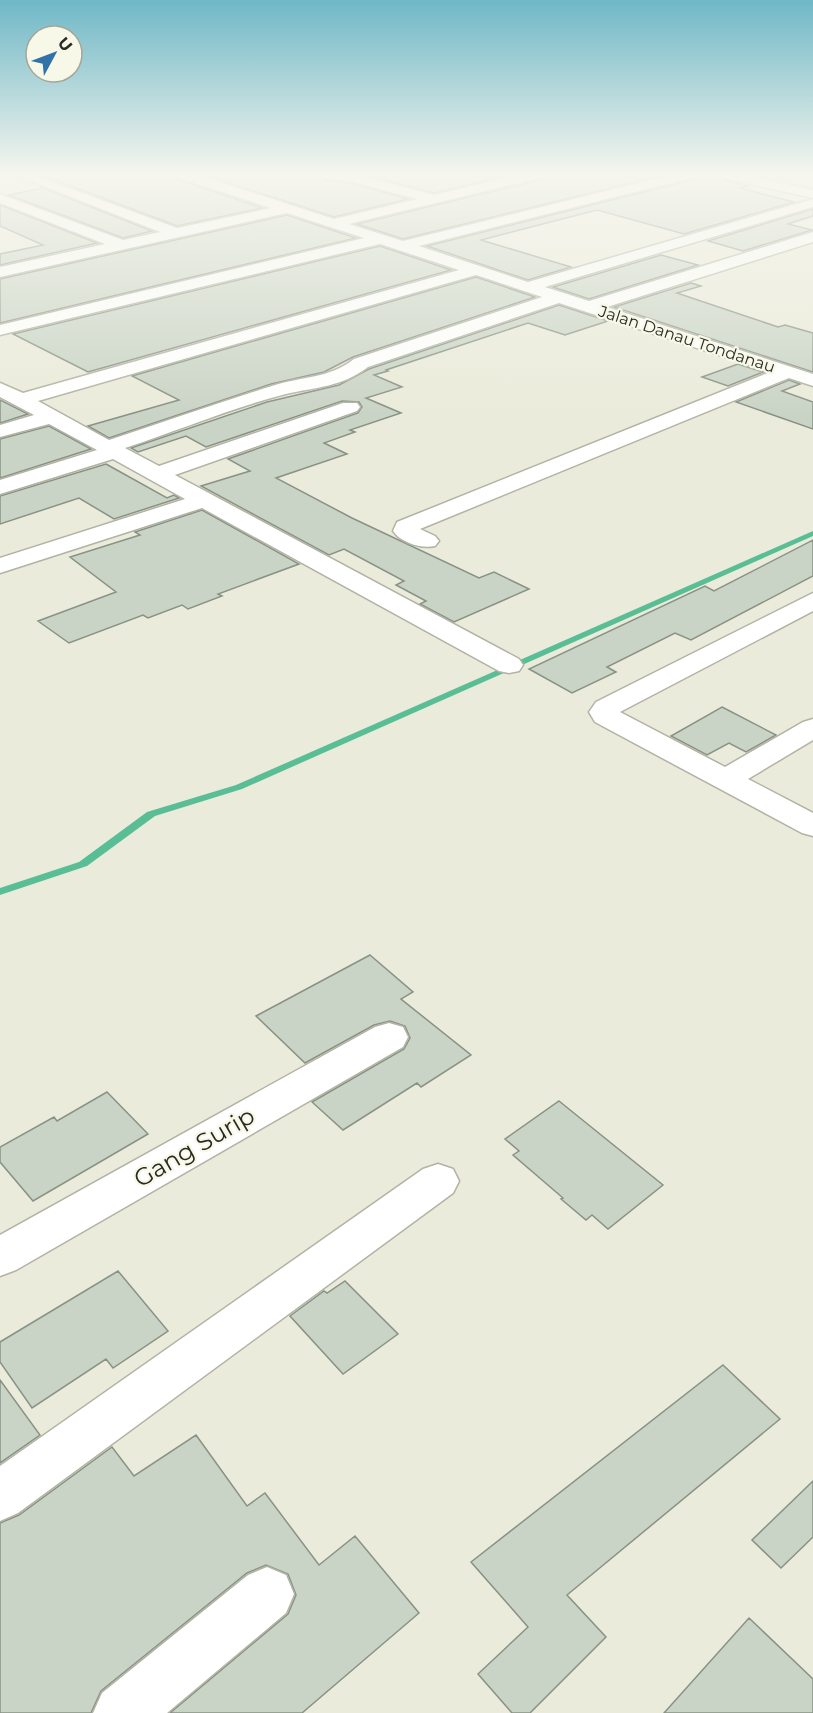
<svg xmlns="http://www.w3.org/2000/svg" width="813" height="1713" font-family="Montserrat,sans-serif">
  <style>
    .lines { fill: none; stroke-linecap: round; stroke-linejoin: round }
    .stream { fill: #59be95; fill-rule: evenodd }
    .building { fill: #cad4c6; stroke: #889285; stroke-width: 1.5 }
    .minor-casing { stroke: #b2b3a3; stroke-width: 3 }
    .minor { fill: #fff; fill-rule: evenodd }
    .labels { text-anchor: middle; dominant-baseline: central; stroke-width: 4.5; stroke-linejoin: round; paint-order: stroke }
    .far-street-label { font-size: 16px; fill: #292a24; stroke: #f7f8e7 }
    .near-street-label { font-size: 24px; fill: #292a24; stroke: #f7f8e7 }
  </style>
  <rect width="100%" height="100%" fill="#eaebda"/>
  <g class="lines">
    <path class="stream" d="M 813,531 L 813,536 L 242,789 L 155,816 L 87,866 L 0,895 L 0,888 L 79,862 L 147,812 L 236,785 Z"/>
  </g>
  <path class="building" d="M 42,175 L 177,175 L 179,180 L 262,208 L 177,226 Z
    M 204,175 L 321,175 L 324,180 L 350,183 L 408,199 L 334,217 Z
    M 366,175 L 509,175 L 434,193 Z
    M 543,175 L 663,175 L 403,239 L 357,224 L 540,180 Z
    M 695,175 L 720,175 L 724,180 L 749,186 L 739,188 L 794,202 L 684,234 L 597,210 L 481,240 L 571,267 L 528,280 L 427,246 L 692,180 Z
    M 43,188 L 152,231 L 123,238 L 9,195 Z
    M 0,205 L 97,243 L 0,265 L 0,254 L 43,245 L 0,226 Z
    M 813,209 L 813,216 L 788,224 L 812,230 L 743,251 L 708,241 Z
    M 287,215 L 356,238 L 0,323 L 0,279 Z
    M 380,246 L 451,270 L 88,372 L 13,334 Z
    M 661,255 L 698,265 L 589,299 L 553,287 Z
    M 476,277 L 535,297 L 353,357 L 324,372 L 271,384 L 109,438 L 88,426 L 179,400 L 132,376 Z
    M 691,283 L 701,286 L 677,293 L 778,327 L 785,325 L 813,333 L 813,372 L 614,307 Z
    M 559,305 L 608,321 L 565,335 L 528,323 L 386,370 L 388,371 L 374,375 L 402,387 L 366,398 L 401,413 L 350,430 L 355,432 L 324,443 L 347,454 L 276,478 L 352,518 L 479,578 L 494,572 L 529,589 L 454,622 L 420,604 L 426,601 L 396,585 L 404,581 L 344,549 L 329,555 L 201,486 L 250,471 L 228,459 L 358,413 L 362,407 L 359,402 L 342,401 L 206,447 L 186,436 L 138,452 L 131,448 L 267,402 L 339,385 L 369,369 Z
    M 738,364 L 763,372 L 728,386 L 702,377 Z
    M 789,380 L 800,384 L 782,391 L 813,402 L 813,429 L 736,402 Z
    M 0,400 L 28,414 L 0,423 Z
    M 49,426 L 91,449 L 0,478 L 0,439 Z
    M 106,464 L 167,498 L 174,495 L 179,498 L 114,519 L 79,498 L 0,524 L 0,496 Z
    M 202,510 L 299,564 L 218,594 L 222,596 L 188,609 L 182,605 L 148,618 L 143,615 L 69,643 L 38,621 L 116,592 L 70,557 L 140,535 L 135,532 Z
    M 813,540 L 813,576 L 691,640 L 675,633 L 607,667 L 616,672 L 572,693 L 529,669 L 705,586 L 714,591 Z
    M 722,707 L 776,735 L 746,752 L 729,743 L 707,755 L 671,736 Z
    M 370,955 L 413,992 L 401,999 L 471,1055 L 421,1087 L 417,1083 L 343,1130 L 312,1102 L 404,1049 L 410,1038 L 405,1026 L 390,1021 L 374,1025 L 305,1063 L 256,1016 Z
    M 107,1092 L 148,1134 L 33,1201 L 0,1162 L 0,1147 L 54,1117 L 57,1121 Z
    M 559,1101 L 663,1185 L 608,1229 L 592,1215 L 586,1220 L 561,1199 L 563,1198 L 513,1155 L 519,1151 L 505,1139 Z
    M 118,1271 L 168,1331 L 113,1368 L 106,1359 L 32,1408 L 0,1362 L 0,1342 Z
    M 345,1281 L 398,1334 L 343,1374 L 290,1316 L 324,1291 L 327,1293 Z
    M 723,1365 L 780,1419 L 567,1595 L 606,1637 L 530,1713 L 512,1713 L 478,1674 L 528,1627 L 471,1562 Z
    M 0,1380 L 40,1435 L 0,1463 Z
    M 196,1435 L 247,1506 L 265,1493 L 319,1565 L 355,1536 L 419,1613 L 302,1713 L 170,1713 L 288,1614 L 296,1595 L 288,1574 L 266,1565 L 247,1573 L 101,1691 L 91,1713 L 0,1713 L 0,1523 L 19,1515 L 112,1447 L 134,1476 Z
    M 813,1481 L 813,1537 L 781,1568 L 752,1540 Z
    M 749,1618 L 813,1679 L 813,1713 L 664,1713 Z"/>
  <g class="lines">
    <defs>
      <path id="minor" d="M 15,175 L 34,175 L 177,228 L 271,208 L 180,178 L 179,175 L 198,175 L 334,219 L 417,199 L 350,181 L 324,178 L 323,175 L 358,175 L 434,195 L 518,175 L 541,175 L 539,178 L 349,224 L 403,241 L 671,175 L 693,175 L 691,178 L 419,246 L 528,282 L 813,199 L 813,207 L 545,287 L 589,301 L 813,232 L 813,242 L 607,307 L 813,374 L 813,386 L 789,378 L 420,529 L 435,536 L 439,541 L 435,546 C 422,549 401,543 393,531 L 397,522 L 770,372 L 559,303 L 368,367 C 342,387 316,387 286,394 C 234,407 177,431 125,448 L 159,466 L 343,403 L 357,403 L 360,407 L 357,411 L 175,475 L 519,659 L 523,665 L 519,671 L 509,673 L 499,671 L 202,508 L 0,573 L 0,558 L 185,499 L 113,459 L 0,494 L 0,480 L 97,450 L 49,424 L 0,437 L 0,425 L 34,415 L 0,397 L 0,383 L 23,393 L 459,270 L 380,244 L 0,335 L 0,325 L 364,238 L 287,213 L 0,277 L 0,267 L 105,244 L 0,203 L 0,194 L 123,240 L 160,232 ZM 476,275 L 542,297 L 354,359 C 329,379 302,376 272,386 C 218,403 163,422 109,440 L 38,401 Z
        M 722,175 L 746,175 L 813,190 L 813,198 L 724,178 Z
        M 813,593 L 813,611 L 620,712 L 725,767 L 803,722 L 813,719 L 813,740 L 748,779 L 813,813 L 813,836 L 802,833 L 595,722 L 589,712 L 596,702 Z
        M 389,1023 L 403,1027 L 408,1037 L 403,1047 L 16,1270 L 0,1276 L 0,1235 L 375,1027 Z
        M 438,1164 L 453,1169 L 459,1181 L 453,1193 L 18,1513 L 0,1521 L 0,1466 L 423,1169 Z
        M 267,1567 L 286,1575 L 294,1594 L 286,1613 L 167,1713 L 93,1713 L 102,1693 L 248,1575 Z"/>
    </defs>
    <use href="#minor" class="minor-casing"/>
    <use href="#minor" class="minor"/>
  </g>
  <linearGradient id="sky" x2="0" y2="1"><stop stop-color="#6fb8c7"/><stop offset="0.42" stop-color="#f6f6ee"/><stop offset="1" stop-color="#f6f6ee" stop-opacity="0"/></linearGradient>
  <rect width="813" height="415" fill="url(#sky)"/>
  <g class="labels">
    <g class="far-street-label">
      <text transform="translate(687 339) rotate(18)">Jalan Danau Tondanau</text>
    </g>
    <g class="near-street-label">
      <text transform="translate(194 1147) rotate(-30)">Gang Surip</text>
    </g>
  </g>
  <g transform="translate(54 54) rotate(49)"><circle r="28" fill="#f7f8e7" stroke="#a5a699" stroke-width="1.5"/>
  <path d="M0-4.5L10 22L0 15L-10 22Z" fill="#3173a9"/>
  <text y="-9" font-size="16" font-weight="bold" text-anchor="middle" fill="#292a24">U</text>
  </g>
</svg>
